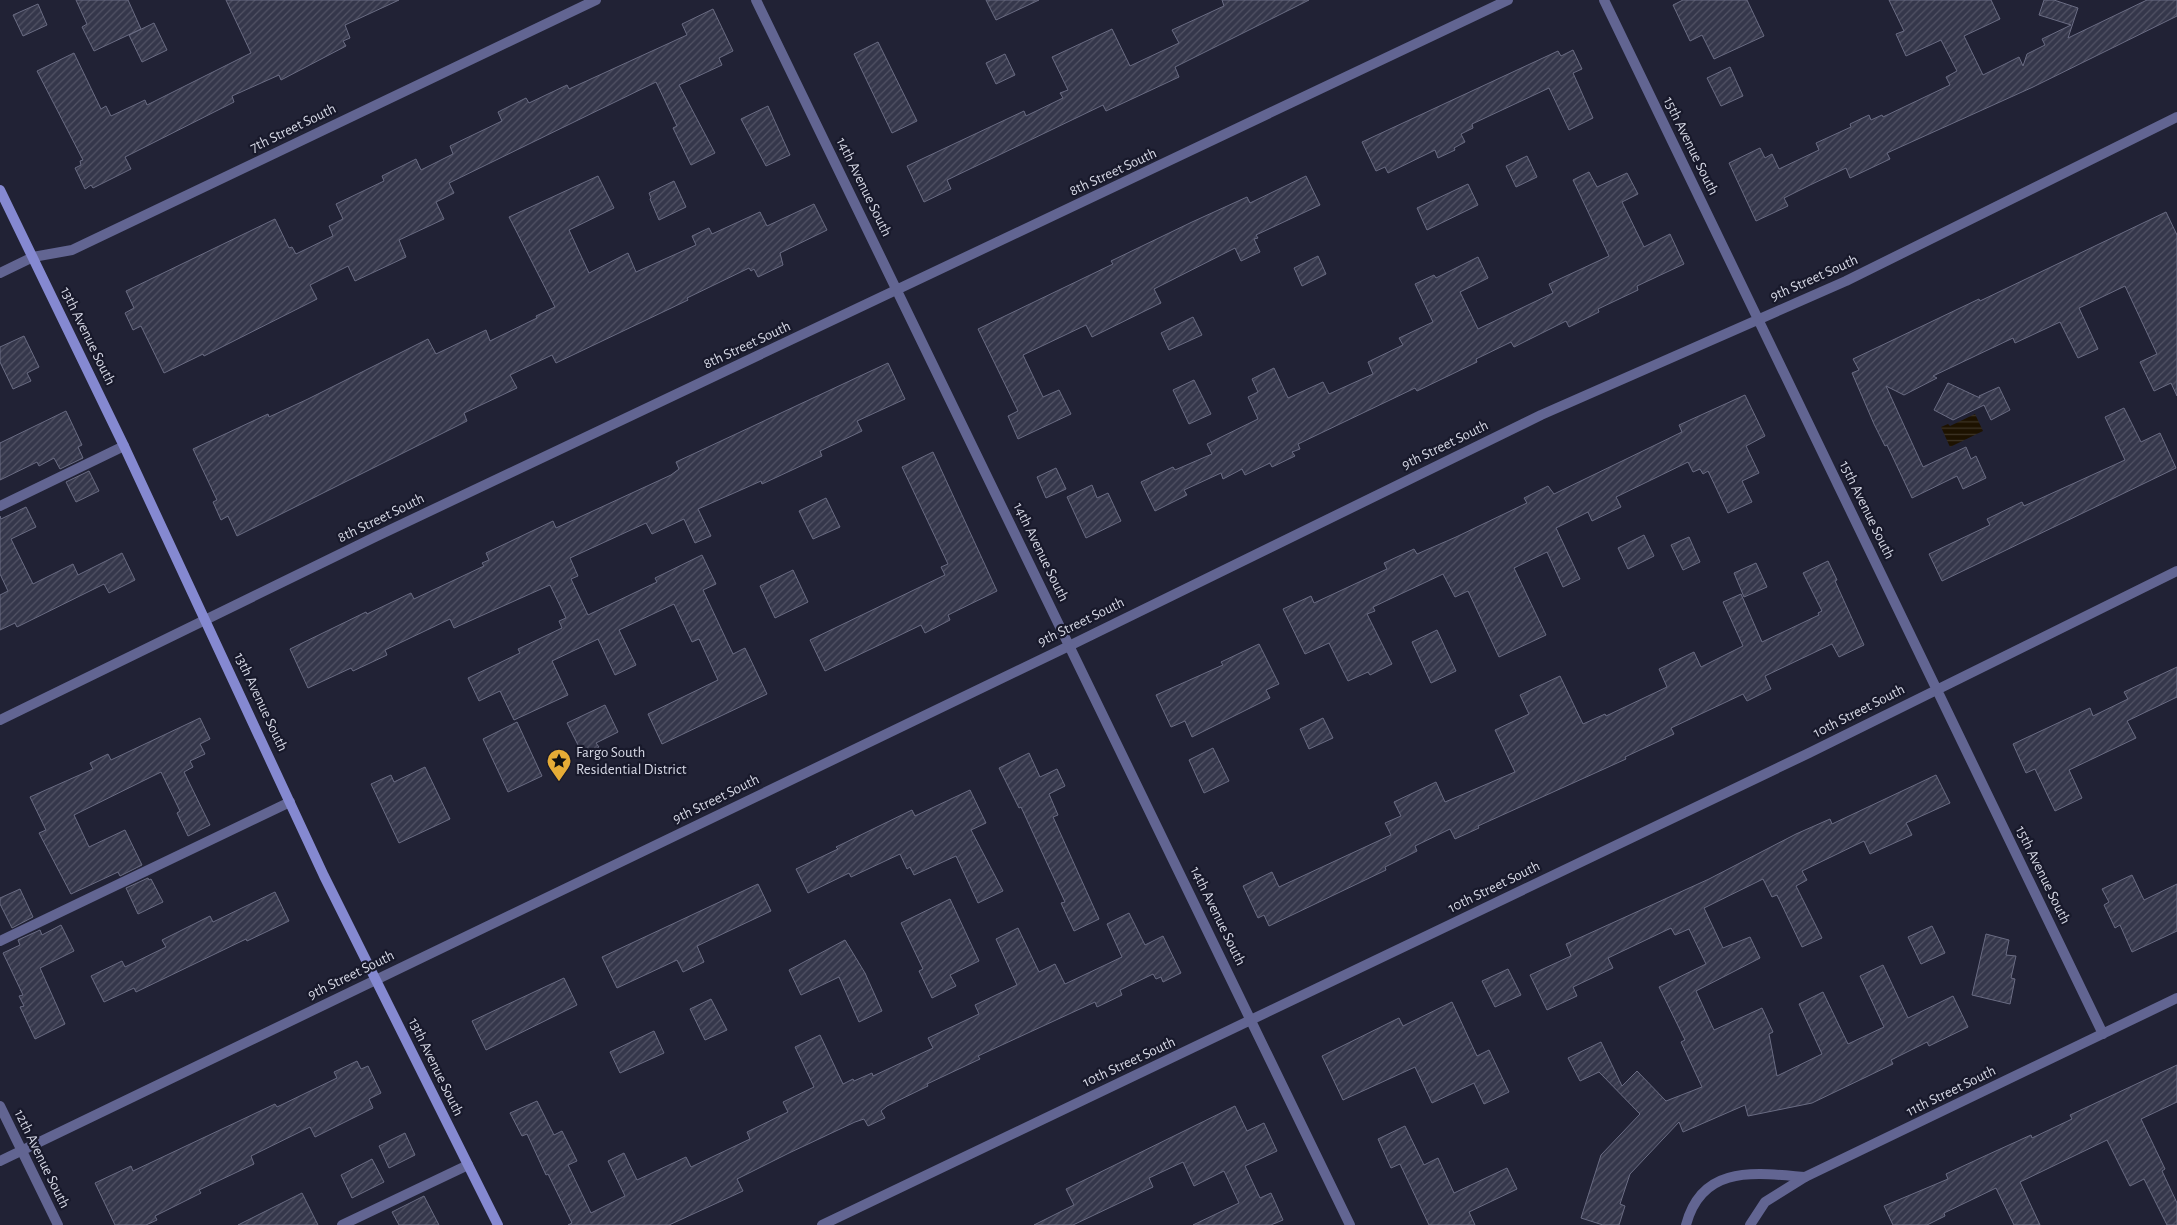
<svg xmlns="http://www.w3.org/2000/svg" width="2177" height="1225" font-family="'Alegreya Sans',sans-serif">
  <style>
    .water { fill: url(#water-rules) }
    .building { fill: url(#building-hatch); stroke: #6a6c83 }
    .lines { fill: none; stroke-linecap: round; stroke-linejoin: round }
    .lane { stroke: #626592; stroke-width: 10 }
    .street { stroke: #626592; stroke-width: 10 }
    .secondary { stroke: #8589d1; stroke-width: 10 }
    .labels { text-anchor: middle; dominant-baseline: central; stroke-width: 4.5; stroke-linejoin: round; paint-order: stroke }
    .street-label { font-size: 15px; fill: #d6d8e5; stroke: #18192b }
    .poi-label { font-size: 15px; fill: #d6d8e5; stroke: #18192b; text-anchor: start }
  </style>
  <defs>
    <pattern id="water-rules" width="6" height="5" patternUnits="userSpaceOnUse" patternTransform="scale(1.25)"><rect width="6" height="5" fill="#1d1200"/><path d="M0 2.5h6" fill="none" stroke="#3d3425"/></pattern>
    <pattern id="building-hatch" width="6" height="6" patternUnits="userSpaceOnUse" patternTransform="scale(1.25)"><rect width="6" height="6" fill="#35374b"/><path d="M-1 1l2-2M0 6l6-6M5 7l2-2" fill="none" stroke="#525365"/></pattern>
  </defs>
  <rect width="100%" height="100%" fill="#212235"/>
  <path class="water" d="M 1975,414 L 1983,431 L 1950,447 L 1941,427 L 1948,424 L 1950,426 Z"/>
  <path class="building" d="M 76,0 L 128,0 L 141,29 L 94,51 L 82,27 L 87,24 Z
    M 226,0 L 399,0 L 345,25 L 350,38 L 343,41 L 346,46 L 281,80 L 279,75 L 232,96 L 234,102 L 125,157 L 131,169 L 93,188 L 91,185 L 85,189 L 75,168 L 81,165 L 80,161 L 83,160 L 37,71 L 74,53 L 101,109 L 106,106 L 111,116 L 145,100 L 147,105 L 251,53 Z
    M 986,0 L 1039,0 L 996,20 Z
    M 1222,0 L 1309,0 L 1175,67 L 1179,77 L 1106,111 L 1103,105 L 947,180 L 951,189 L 924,202 L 907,166 L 1024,111 L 1026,116 L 1063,98 L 1060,93 L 1068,90 L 1052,57 L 1112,29 L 1130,66 L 1179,43 L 1172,30 L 1224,6 Z
    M 1683,0 L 1747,0 L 1764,36 L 1714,59 L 1702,35 L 1690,41 L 1673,5 Z
    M 1889,0 L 1991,0 L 2000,19 L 1964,36 L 1983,75 L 2019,57 L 2023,66 L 2027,54 L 2045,45 L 2042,39 L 2071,25 L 2039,15 L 2044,0 L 2054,0 L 2078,8 L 2068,38 L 2147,0 L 2177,0 L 2177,16 L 2033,87 L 1898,148 L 1887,153 L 1890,159 L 1850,178 L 1846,168 L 1810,185 L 1784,198 L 1788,206 L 1756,221 L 1729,163 L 1760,148 L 1765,158 L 1772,154 L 1779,169 L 1819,150 L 1816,143 L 1851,127 L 1850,124 L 1869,115 L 1871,120 L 1882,115 L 1883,117 L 1950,85 L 1946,77 L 1957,71 L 1941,40 L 1906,56 L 1896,34 L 1904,31 Z
    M 38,4 L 47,25 L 23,36 L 13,15 Z
    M 713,9 L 733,51 L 719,58 L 722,65 L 679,85 L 715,153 L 691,165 L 673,128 L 677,126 L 656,82 L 449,183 L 454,193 L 436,202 L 444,219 L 399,240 L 406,257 L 355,281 L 348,266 L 310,285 L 317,299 L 204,356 L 203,354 L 164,373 L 141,326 L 133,330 L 125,313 L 134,308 L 126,291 L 275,219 L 289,248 L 292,247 L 296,254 L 333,236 L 329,226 L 343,219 L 336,204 L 384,181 L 382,176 L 416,159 L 421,170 L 453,154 L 450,146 L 502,121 L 498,112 L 526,98 L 529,103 L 567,85 L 569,89 L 687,35 L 682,24 Z
    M 154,23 L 167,50 L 142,62 L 129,35 Z
    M 878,42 L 917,121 L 892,133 L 854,54 Z
    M 1573,50 L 1582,69 L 1573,73 L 1593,118 L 1569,130 L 1549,88 L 1472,124 L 1473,128 L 1461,134 L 1465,142 L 1454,148 L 1455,150 L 1438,158 L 1435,150 L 1388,173 L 1385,167 L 1376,171 L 1362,142 L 1558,51 L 1561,56 Z
    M 1005,54 L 1015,75 L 996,84 L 986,63 Z
    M 1730,67 L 1743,96 L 1721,106 L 1707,78 Z
    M 768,106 L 790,155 L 766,166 L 741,119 Z
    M 1527,156 L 1537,177 L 1516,187 L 1506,166 Z
    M 1589,172 L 1597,187 L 1627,173 L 1638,194 L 1622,202 L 1644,247 L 1670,234 L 1684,264 L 1637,286 L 1638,290 L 1598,309 L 1599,312 L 1569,327 L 1566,321 L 1514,347 L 1511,342 L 1476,359 L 1477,362 L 1417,391 L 1415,388 L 1298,444 L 1300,449 L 1292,452 L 1295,456 L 1272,467 L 1270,463 L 1245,475 L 1242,469 L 1223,479 L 1221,473 L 1184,490 L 1187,495 L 1155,511 L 1141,482 L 1173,467 L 1175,470 L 1212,454 L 1207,444 L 1258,419 L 1248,397 L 1258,392 L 1252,379 L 1274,368 L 1288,398 L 1323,382 L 1329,394 L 1373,374 L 1368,362 L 1403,345 L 1399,338 L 1433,322 L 1415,284 L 1434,275 L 1436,278 L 1478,257 L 1488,278 L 1460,292 L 1478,329 L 1553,293 L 1549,284 L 1609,256 L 1573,180 Z
    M 598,176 L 614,208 L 569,230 L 589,273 L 628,253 L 636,272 L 696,245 L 692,236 L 709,228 L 712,234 L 760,212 L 767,226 L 814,204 L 827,230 L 780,253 L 783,265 L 758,277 L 754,269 L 751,271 L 749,268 L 687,298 L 688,300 L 556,363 L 552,355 L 510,375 L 517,388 L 464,413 L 467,421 L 237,536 L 228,516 L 221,520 L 213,502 L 217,500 L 193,449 L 268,414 L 269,417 L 308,399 L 428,339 L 436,354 L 486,330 L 490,341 L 537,318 L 536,316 L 555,307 L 509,217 Z
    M 1306,176 L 1320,205 L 1256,235 L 1258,238 L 1254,239 L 1260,252 L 1241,261 L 1235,248 L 1154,289 L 1161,303 L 1092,337 L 1086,325 L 1023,355 L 1043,397 L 1059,390 L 1071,414 L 1018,439 L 1008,416 L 1018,411 L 978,329 L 1113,264 L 1111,261 L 1192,222 L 1247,197 L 1250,203 Z
    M 674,181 L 686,207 L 659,220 L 650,199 L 651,198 L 649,193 Z
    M 1468,184 L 1478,205 L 1427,230 L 1417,208 Z
    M 2166,212 L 2177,235 L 2177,396 L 2171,383 L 2154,391 L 2140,362 L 2157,354 L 2125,286 L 2079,308 L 2098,349 L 2078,358 L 2060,322 L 2015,343 L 2013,338 L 1933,376 L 1937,378 L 1904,395 L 1886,386 L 1923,467 L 1966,447 L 1971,459 L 1976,456 L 1986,478 L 1963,489 L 1957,476 L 1912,498 L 1887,445 L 1885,446 L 1874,424 L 1852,373 L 1859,370 L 1853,359 L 1979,299 L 1980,301 Z
    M 1318,256 L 1326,274 L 1302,286 L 1294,268 Z
    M 1193,317 L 1202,335 L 1169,350 L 1161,333 Z
    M 24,336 L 39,367 L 27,373 L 31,381 L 13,389 L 0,362 L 0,347 Z
    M 888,363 L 905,399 L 857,421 L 862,431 L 820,451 L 822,456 L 762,484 L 761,481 L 698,509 L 711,536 L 695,543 L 684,519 L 652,534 L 646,523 L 570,558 L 578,576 L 571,579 L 588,615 L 657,582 L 655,578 L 702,555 L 716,584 L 703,590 L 733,654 L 745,648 L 767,694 L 662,744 L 648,714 L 718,680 L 699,639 L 692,642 L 674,604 L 619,630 L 636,665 L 615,675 L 598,639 L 552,661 L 568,695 L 514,720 L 500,691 L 479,701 L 468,678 L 520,653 L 518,649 L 562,628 L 559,621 L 566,618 L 550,585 L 454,628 L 450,619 L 385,650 L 387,655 L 353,671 L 351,668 L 308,688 L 290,649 L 366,612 L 367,614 L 411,593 L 414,599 L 484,566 L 482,563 L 489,560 L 486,553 L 553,521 L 556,528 L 671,475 L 679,469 L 676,462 Z
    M 1194,380 L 1211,414 L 1189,424 L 1173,390 Z
    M 1948,383 L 1980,398 L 1979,396 L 1999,387 L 2010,410 L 1991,420 L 1984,405 L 1953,420 L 1934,410 Z
    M 1745,395 L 1765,436 L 1746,446 L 1759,473 L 1742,481 L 1752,502 L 1728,513 L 1708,471 L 1703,474 L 1700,469 L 1693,472 L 1688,462 L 1616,497 L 1621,507 L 1592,521 L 1588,512 L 1556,528 L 1580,579 L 1563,587 L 1547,552 L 1514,568 L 1546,635 L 1499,657 L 1468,591 L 1455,597 L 1443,574 L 1373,607 L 1375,611 L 1367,614 L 1392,664 L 1370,675 L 1368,672 L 1348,681 L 1329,643 L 1305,654 L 1283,609 L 1311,596 L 1314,603 L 1387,569 L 1384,563 L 1414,549 L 1417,554 L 1456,537 L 1527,503 L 1524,498 L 1548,486 L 1554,494 L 1682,432 L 1679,425 Z
    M 2124,408 L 2141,442 L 2160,433 L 2176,468 L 1942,581 L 1929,554 L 1990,525 L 1987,519 L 2022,502 L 2024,506 L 2125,460 L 2105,417 Z
    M 66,411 L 82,445 L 78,447 L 83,458 L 60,469 L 54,458 L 39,466 L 37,462 L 0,480 L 0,443 Z
    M 933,452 L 997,591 L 948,615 L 950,620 L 925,633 L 921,625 L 825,671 L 810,640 L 945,575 L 941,567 L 948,564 L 902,467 Z
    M 1056,468 L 1066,489 L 1046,498 L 1037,477 Z
    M 89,471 L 99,491 L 76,502 L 66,482 Z
    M 1092,485 L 1097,498 L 1108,493 L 1121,521 L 1086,538 L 1067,497 Z
    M 826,498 L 840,527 L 813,539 L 799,511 Z
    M 26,507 L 36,527 L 11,539 L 33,584 L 73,564 L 78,575 L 122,553 L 135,580 L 109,593 L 104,584 L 17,627 L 15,623 L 0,630 L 0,595 L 8,591 L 0,574 L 0,516 L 1,519 Z
    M 1644,535 L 1654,556 L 1628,569 L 1618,548 Z
    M 1689,537 L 1700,562 L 1683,570 L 1671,545 Z
    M 1828,561 L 1837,580 L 1835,581 L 1864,645 L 1839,657 L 1832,644 L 1765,676 L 1771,689 L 1747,701 L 1743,694 L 1671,728 L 1674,734 L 1625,757 L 1626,759 L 1478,826 L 1479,828 L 1455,839 L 1450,829 L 1415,846 L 1417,851 L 1385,867 L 1386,870 L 1269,926 L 1264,915 L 1258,918 L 1243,886 L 1272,872 L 1279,887 L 1391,835 L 1385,823 L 1401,816 L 1394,802 L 1436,782 L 1445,802 L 1515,772 L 1495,730 L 1529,714 L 1520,695 L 1560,676 L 1583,724 L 1605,714 L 1606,716 L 1667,687 L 1659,669 L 1694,652 L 1701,667 L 1743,646 L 1723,602 L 1741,594 L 1762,642 L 1819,615 L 1818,613 L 1822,611 L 1803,573 Z
    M 1756,563 L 1767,587 L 1744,597 L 1734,573 Z
    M 793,570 L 808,602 L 775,618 L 760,586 Z
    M 1437,630 L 1456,671 L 1431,683 L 1412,642 Z
    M 1259,644 L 1279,684 L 1266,690 L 1270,698 L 1192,737 L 1185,721 L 1171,727 L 1156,695 L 1223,665 L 1221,662 Z
    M 2177,667 L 2177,697 L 2127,721 L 2136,738 L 2069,770 L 2082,798 L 2055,811 L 2035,769 L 2026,773 L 2013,744 L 2090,708 L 2093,716 L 2128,699 L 2124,692 Z
    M 605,705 L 618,732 L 596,743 L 599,747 L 583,755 L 567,723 Z
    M 200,718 L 210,739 L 200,744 L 205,754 L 190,761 L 193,767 L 184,772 L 210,825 L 188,836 L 177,813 L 180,811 L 161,772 L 74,815 L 89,847 L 125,830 L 142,865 L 120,876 L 118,872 L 71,894 L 39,833 L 46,830 L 30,797 L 93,769 L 90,763 L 108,754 L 111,760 Z
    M 1323,718 L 1333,738 L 1309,749 L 1300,729 Z
    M 517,722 L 542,776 L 508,792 L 483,739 Z
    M 1213,748 L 1229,781 L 1204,793 L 1189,760 Z
    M 1029,753 L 1040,777 L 1057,769 L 1065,786 L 1049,794 L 1058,815 L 1053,817 L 1099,919 L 1074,931 L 1061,903 L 1065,902 L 1021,807 L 1019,808 L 999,768 Z
    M 425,767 L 450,819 L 399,843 L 371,784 L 391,775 L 394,782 Z
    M 1936,775 L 1950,803 L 1906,823 L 1912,835 L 1870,854 L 1864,841 L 1802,871 L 1807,880 L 1796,886 L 1822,938 L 1802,947 L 1777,895 L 1772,897 L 1763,879 L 1704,908 L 1723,948 L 1750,937 L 1760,958 L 1696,991 L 1714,1030 L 1762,1008 L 1773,1032 L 1769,1034 L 1777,1076 L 1822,1054 L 1799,1004 L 1823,992 L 1848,1044 L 1884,1027 L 1860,976 L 1883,965 L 1908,1018 L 1953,996 L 1968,1027 L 1929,1046 L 1927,1042 L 1891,1060 L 1893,1064 L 1812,1103 L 1748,1116 L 1745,1105 L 1683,1132 L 1679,1122 L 1630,1174 L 1620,1204 L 1625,1206 L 1619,1225 L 1603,1225 L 1581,1218 L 1601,1155 L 1640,1114 L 1599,1072 L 1580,1081 L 1568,1058 L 1601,1042 L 1622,1086 L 1637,1071 L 1666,1101 L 1702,1087 L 1681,1042 L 1685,1040 L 1659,987 L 1706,964 L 1689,929 L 1675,935 L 1671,928 L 1608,958 L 1613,968 L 1573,987 L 1577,996 L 1547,1010 L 1530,975 L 1571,956 L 1566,944 L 1709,879 L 1796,834 L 1830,819 L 1832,824 Z
    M 970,790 L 986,823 L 971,830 L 1003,891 L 978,903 L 956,856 L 914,875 L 910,867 L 907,869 L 900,854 L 851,877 L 849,873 L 808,893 L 796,869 L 838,849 L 836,847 L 912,810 L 915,816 Z
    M 2132,875 L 2144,900 L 2177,884 L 2177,931 L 2132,952 L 2120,925 L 2115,928 L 2104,905 L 2109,902 L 2102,889 Z
    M 148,878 L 149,880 L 151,879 L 163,902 L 138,914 L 126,888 Z
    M 758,884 L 771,911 L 697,946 L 704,962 L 683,972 L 677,960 L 617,988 L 602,957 Z
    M 20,889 L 33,917 L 12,928 L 0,904 L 0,898 Z
    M 275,892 L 289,921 L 247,941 L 246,939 L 136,992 L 134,988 L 104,1002 L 91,976 L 122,961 L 125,967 L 166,947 L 162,940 L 210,916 L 213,922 Z
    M 950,899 L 979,961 L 950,975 L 956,986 L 932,998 L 919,971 L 923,969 L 901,923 Z
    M 1129,913 L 1145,945 L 1163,936 L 1181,973 L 1163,982 L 1161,977 L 1156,979 L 1153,974 L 1120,990 L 1122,995 L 1097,1007 L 1095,1002 L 978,1056 L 980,1059 L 927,1084 L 928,1086 L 887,1106 L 881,1111 L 885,1118 L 868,1126 L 864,1119 L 855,1122 L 789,1153 L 737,1179 L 743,1191 L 669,1225 L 568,1225 L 572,1223 L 548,1174 L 546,1175 L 527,1134 L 522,1136 L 510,1113 L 537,1101 L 554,1135 L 562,1131 L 577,1161 L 568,1165 L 591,1213 L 625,1196 L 608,1161 L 624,1153 L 637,1180 L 686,1157 L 691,1167 L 750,1139 L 747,1132 L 788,1112 L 783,1102 L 814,1087 L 795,1047 L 820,1035 L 843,1084 L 853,1079 L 854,1081 L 872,1073 L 873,1076 L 933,1048 L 928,1038 L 979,1014 L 975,1005 L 1017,985 L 996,939 L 1018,928 L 1039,972 L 1055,964 L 1065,984 L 1122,957 L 1107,924 Z
    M 61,925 L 74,951 L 40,968 L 65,1024 L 35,1039 L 20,1007 L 24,1006 L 19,996 L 23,995 L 3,953 L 20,945 L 18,940 L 40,930 L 42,935 Z
    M 1932,926 L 1945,953 L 1921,964 L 1908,937 Z
    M 1986,934 L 2009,940 L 2006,955 L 2016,956 L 2011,978 L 2015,979 L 2010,1004 L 1972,995 Z
    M 845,940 L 865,973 L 882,1011 L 859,1022 L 839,977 L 801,995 L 789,970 Z
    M 1508,969 L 1521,995 L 1495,1007 L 1482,981 Z
    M 564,978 L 577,1005 L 486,1050 L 472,1021 Z
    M 711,999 L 727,1030 L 705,1040 L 690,1009 Z
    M 1452,1002 L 1477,1056 L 1489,1050 L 1509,1092 L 1484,1104 L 1474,1083 L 1432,1103 L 1415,1067 L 1343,1100 L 1322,1056 L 1399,1018 L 1403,1026 Z
    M 654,1031 L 664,1053 L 620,1073 L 610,1052 Z
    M 357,1061 L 361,1069 L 368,1066 L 381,1093 L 369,1099 L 373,1108 L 315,1137 L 310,1127 L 251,1156 L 254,1164 L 199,1190 L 201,1193 L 155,1216 L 157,1220 L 146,1225 L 115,1225 L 95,1183 L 131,1166 L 133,1171 L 275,1104 L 277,1107 L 337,1078 L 334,1072 Z
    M 2177,1065 L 2177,1102 L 2141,1119 L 2165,1169 L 2162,1171 L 2177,1203 L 2177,1225 L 2167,1225 L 2144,1179 L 2130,1186 L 2107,1140 L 2020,1182 L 2040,1225 L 2014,1225 L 1996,1188 L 1944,1213 L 1945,1216 L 1927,1225 L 1893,1225 L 1884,1206 L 1948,1179 L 1946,1174 L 1987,1155 L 2031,1135 L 2032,1138 L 2072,1119 L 2070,1115 Z
    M 1235,1106 L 1247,1131 L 1264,1123 L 1277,1151 L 1245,1166 L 1260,1198 L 1271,1193 L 1283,1220 L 1271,1225 L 1193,1225 L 1239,1203 L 1224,1171 L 1194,1186 L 1183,1162 L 1149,1178 L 1153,1187 L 1073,1225 L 1034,1225 L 1074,1205 L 1066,1189 Z
    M 1405,1126 L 1424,1165 L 1438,1158 L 1454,1193 L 1507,1168 L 1517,1189 L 1469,1212 L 1475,1225 L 1429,1225 L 1400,1164 L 1391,1168 L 1378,1139 Z
    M 405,1133 L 415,1155 L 389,1168 L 379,1146 Z
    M 372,1159 L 384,1182 L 352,1198 L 341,1175 Z
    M 302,1193 L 318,1225 L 238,1225 Z
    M 424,1196 L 439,1225 L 399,1225 L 392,1212 Z"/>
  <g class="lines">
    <path class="lane" d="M 0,506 L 124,446
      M 0,941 L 290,802
      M 342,1225 L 468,1165
      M 1686,1225 C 1702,1164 1755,1173 1805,1177"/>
    <path class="street" d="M 756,0 L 1350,1225
      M 1604,0 L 2103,1034
      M 0,273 L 33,257 L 72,250 L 596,0
      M 0,720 L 375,537 L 1508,0
      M 0,1106 L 58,1225
      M 0,1161 L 1069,646 L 1541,415 L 1846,281 L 2177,117
      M 822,1225 L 1809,753 L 2177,571
      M 1750,1225 L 1765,1202 L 1805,1177 L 2177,998"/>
    <path class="secondary" d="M 0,190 L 124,446 L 324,876 L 498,1225"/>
  </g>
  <defs>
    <symbol id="sight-pin" viewBox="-11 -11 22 30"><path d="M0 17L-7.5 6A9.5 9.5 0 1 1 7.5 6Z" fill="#e6ac36" stroke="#18192b"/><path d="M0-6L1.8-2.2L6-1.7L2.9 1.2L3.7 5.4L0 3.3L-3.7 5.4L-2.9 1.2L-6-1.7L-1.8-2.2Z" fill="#111"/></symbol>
  </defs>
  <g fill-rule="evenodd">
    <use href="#sight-pin" x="545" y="747" width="28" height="38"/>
  </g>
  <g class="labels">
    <g class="street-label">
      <text transform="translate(293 128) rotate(-26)">7th Street South</text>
      <text transform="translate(1691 146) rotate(64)">15th Avenue South</text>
      <text transform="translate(1113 172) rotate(-25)">8th Street South</text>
      <text transform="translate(864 187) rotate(64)">14th Avenue South</text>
      <text transform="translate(1814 278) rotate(-24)">9th Street South</text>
      <text transform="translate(88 336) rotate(64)">13th Avenue South</text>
      <text transform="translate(747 345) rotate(-25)">8th Street South</text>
      <text transform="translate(1445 445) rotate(-26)">9th Street South</text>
      <text transform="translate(1867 510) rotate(64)">15th Avenue South</text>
      <text transform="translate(381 518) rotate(-26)">8th Street South</text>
      <text transform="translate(1041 552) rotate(64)">14th Avenue South</text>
      <text transform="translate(1081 622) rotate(-26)">9th Street South</text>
      <text transform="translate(261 702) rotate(65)">13th Avenue South</text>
      <text transform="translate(1859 711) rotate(-27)">10th Street South</text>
      <text transform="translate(716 799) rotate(-26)">9th Street South</text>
      <text transform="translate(2043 875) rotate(64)">15th Avenue South</text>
      <text transform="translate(1494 887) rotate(-26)">10th Street South</text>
      <text transform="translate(1218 916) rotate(64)">14th Avenue South</text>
      <text transform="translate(351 975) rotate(-26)">9th Street South</text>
      <text transform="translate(1129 1062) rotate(-25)">10th Street South</text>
      <text transform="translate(436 1067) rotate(64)">13th Avenue South</text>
      <text transform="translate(1951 1091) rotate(-26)">11th Street South</text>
      <text transform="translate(42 1159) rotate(64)">12th Avenue South</text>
    </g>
    <g class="poi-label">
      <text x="576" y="752">Fargo South<tspan x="576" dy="17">Residential District</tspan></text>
    </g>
  </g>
</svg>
